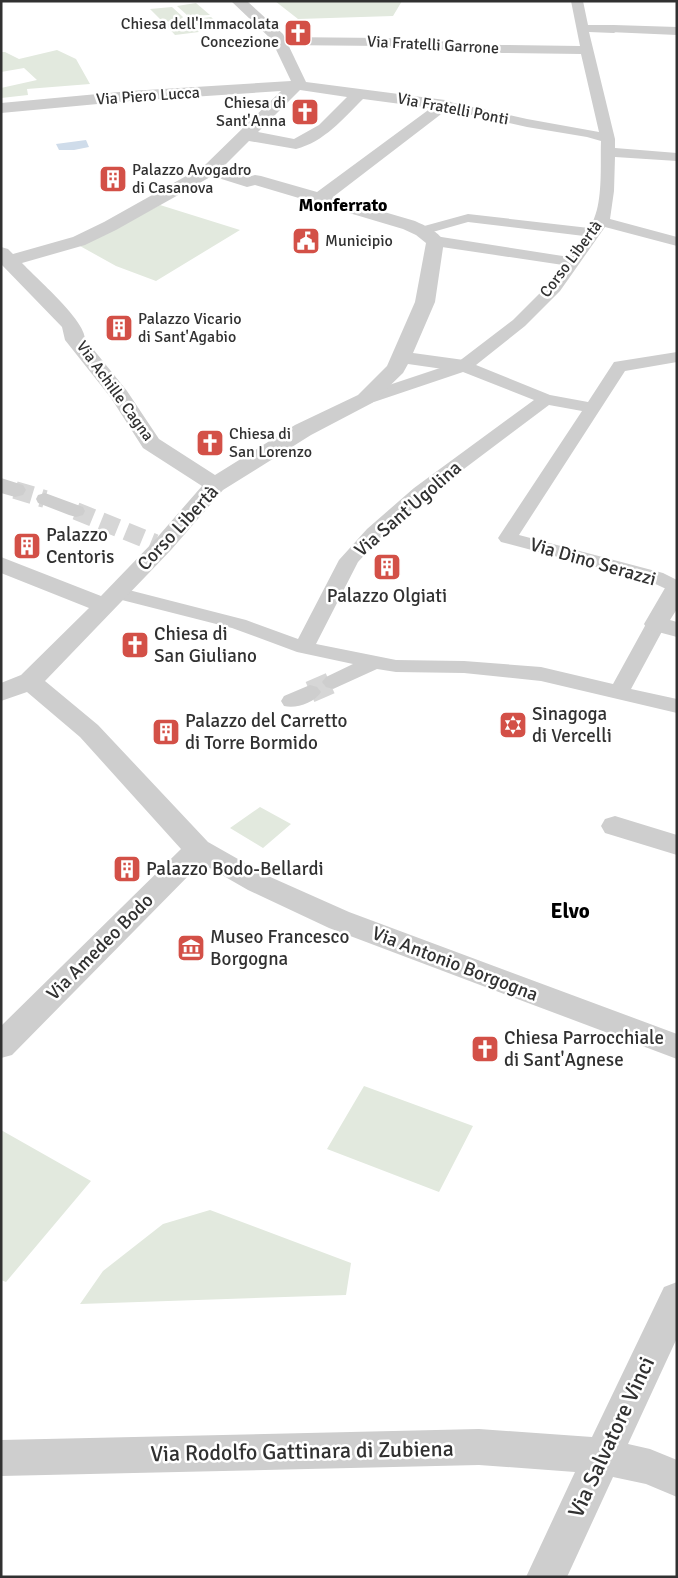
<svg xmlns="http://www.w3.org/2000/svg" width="678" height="1578" font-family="Signika,sans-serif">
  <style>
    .green { fill: #e2e9de }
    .water { fill: #cfdcea }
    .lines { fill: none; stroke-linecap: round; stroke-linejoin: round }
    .pedestrian-tunnel-far1 { stroke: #d6d6d6; stroke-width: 18; stroke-dasharray: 18 9; stroke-linecap: butt }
    .pedestrian-tunnel { stroke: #d6d6d6; stroke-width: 22; stroke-dasharray: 22 11; stroke-linecap: butt }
    .pedestrian { fill: #cecece; fill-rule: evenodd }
    .minor { fill: #cecece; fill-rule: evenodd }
    .labels { text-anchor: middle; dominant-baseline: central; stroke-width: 5; stroke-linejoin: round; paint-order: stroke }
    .far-poi-label { font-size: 16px; fill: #313131; stroke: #fff; text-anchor: start }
    .far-street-label { font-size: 16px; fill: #313131; stroke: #fff }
    .far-quarter-label { font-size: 18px; font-weight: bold; fill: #000; stroke: #fff }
    .street-label { font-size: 19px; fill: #313131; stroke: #fff }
    .poi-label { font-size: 19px; fill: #313131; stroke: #fff; text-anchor: start }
    .quarter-label { font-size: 21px; font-weight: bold; fill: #000; stroke: #fff }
    .near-street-label { font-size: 22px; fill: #313131; stroke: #fff }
  </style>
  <rect width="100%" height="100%" fill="#fff"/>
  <path class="green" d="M 275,1 L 402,1 L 393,16 L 298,19 Z
    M 196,3 L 210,15 L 188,16 L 177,6 Z
    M 172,7 L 183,17 L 180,20 L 163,22 L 150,9 Z
    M 211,17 L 225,29 L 203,31 L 194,21 L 196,19 Z
    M 182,21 L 188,22 L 199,32 L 175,35 L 165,24 Z
    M 57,50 L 76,59 L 90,84 L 27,89 L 28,95 L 1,98 L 1,88 L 37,80 L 24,68 L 1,72 L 1,52 L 5,52 L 19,59 Z
    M 160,205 L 240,230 L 156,281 L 116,266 L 80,246 Z
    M 260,807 L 291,824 L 263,848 L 230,828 Z
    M 364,1086 L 473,1126 L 439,1192 L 327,1149 Z
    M 1,1130 L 91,1181 L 6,1282 L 1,1280 Z
    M 210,1210 L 351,1263 L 346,1295 L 80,1304 L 103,1271 L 163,1224 Z"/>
  <path class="water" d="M 86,140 L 89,147 L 74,150 L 59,150 L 56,144 Z"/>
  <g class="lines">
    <path class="pedestrian-tunnel-far1" d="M 15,490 L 45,499
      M 76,511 L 155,543"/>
    <path class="pedestrian-tunnel" d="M 310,692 L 333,682"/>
    <path class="pedestrian" d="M 571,1 L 583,1 L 588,25 L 614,25 L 620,29 L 614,33 L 589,32 L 615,139 L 615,148 L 677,153 L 677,161 L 615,157 L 614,191 L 610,219 L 677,237 L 677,246 L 605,227 L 560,291 L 525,326 L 476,365 L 550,395 L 588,402 L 614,362 L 677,352 L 677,362 L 625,371 L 519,535 L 663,573 L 677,580 L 677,594 L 649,581 L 501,542 L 498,538 L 582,411 L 549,405 L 428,496 L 381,537 L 358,562 L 316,644 L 396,660 L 464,661 L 541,667 L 613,684 L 646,624 L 649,620 L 656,618 L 663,620 L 666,624 L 631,689 L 677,699 L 677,713 L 541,681 L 464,673 L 396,672 L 377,669 L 333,689 L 326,687 L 322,682 L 326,677 L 353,664 L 297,652 L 232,628 L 110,597 L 107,593 L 110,589 L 117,587 L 246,620 L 298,639 L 339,560 L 367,529 L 414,488 L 534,400 L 463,372 L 371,403 L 365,404 L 359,403 L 356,399 L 359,395 L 458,362 L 513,320 L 548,285 L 563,265 L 435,246 L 430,244 L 427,241 L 430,238 L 435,236 L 569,257 L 584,236 L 468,222 L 422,235 L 417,234 L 415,231 L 417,228 L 468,214 L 589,228 C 604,208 600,166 601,141 L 587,137 L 527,127 L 445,109 L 438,105 L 445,101 L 527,119 L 599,132 L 581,54 L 502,53 L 384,46 L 280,45 L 274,41 L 280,37 L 384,38 L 502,45 L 580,46 Z
      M 45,493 L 83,507 L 85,511 L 83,515 L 76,517 L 69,515 L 38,503 L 36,499 L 38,495 Z
      M 310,685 L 317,687 L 321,692 C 314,703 296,709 284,706 L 281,701 L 284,696 Z"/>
    <path class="minor" d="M 231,1 L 247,1 L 283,34 L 306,82 L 445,100 L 451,102 L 453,105 L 333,197 L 415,221 C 426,226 437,231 444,241 L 435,302 L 413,353 L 464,360 L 471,362 L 474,366 L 471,370 L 464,372 L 408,364 L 403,373 L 372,403 L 311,435 L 223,490 L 171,550 L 45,681 L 98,725 L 208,842 L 268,876 L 349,912 L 677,1034 L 677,1059 L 329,928 L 248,890 L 201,863 L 12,1055 L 1,1058 L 1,1026 L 181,849 L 80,737 L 27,692 L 1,701 L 1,683 L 21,675 L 89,608 L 1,573 L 1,557 L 101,596 L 155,540 L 202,486 L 143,448 L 111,398 L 65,340 L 62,327 L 1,264 L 1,247 L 8,249 L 13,254 L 73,237 L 104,222 L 204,166 L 281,91 L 130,101 L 1,113 L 1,103 L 130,91 L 291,81 L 271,39 ZM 300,90 L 347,97 L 319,125 L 294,139 L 258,132 ZM 363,99 L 431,108 L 317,192 L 261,176 L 255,175 L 248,177 L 222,168 L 249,141 L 296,149 C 324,142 344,118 363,99 ZM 212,176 L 247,187 L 255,185 L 403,229 L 416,235 L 426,243 L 415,302 L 387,366 L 358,395 L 295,425 L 215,475 L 159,439 L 127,391 L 85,339 C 85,320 36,278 22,263 L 85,245 L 116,230 Z
      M 614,25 L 677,27 L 677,35 L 609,32 L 607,29 L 609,26 Z
      M 1,478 L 23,485 L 26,490 L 23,495 L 15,497 L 1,493 Z
      M 677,581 L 677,609 L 670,620 L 677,622 L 677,637 L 647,629 L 644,624 L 665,588 L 668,583 Z
      M 615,816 L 677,835 L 677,855 L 605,833 L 601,826 L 605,819 Z
      M 677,1282 L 677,1338 L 628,1444 L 650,1449 L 677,1460 L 677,1497 L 646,1484 L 613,1477 L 567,1577 L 526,1577 L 575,1472 L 479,1465 L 1,1476 L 1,1440 L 479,1429 L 592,1437 L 664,1287 Z"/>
  </g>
  <defs>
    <symbol id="church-square" viewBox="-11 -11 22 22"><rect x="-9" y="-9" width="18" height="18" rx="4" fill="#d35047" stroke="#fff"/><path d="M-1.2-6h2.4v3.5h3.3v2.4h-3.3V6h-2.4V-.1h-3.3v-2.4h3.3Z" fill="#fff"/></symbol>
    <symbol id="building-square" viewBox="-11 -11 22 22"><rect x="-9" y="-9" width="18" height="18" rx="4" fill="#d35047" stroke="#fff"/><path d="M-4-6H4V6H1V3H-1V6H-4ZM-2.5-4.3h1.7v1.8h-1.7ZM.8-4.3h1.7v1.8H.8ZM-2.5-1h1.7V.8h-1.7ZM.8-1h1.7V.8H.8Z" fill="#fff"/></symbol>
    <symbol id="civic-square" viewBox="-11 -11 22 22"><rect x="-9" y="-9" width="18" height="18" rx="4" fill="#d35047" stroke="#fff"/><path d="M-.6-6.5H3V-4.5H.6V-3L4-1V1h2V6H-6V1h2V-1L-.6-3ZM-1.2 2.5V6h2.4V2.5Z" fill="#fff"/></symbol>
    <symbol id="synagogue-square" viewBox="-11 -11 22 22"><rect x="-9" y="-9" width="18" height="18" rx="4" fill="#d35047" stroke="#fff"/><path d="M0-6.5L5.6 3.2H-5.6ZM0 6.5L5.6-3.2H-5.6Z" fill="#fff"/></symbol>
    <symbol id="museum-square" viewBox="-11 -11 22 22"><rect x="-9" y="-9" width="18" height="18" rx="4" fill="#d35047" stroke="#fff"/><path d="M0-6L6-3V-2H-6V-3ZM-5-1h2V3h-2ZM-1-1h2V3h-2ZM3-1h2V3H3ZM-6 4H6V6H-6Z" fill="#fff"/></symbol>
  </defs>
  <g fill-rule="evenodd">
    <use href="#church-square" x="282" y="17" width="32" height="32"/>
    <use href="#church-square" x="289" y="96" width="32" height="32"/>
    <use href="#building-square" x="97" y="163" width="32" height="32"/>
    <use href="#civic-square" x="290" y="225" width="32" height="32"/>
    <use href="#building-square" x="103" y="312" width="32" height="32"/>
    <use href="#church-square" x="194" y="427" width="32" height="32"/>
    <use href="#building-square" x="11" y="530" width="32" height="32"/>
    <use href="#building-square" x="371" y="551" width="32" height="32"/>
    <use href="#church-square" x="119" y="629" width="32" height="32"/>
    <use href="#synagogue-square" x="497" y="709" width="32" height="32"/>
    <use href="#building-square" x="150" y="716" width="32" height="32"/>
    <use href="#building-square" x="111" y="853" width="32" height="32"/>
    <use href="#museum-square" x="175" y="932" width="32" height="32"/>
    <use href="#church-square" x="469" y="1033" width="32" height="32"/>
  </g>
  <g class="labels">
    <g class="far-poi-label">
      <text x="279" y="24" text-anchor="end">Chiesa dell'Immacolata<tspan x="279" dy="18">Concezione</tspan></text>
      <text x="286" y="103" text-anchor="end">Chiesa di<tspan x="286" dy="18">Sant'Anna</tspan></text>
      <text x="132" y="170">Palazzo Avogadro<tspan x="132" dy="18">di Casanova</tspan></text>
      <text x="325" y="241">Municipio</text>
      <text x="138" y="319">Palazzo Vicario<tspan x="138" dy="18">di Sant'Agabio</tspan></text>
      <text x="229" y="434">Chiesa di<tspan x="229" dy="18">San Lorenzo</tspan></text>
    </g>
    <g class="far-street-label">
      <text transform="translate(433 45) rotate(3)">Via Fratelli Garrone</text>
      <text transform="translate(148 96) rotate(-4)">Via Piero Lucca</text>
      <text transform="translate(453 109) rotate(11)">Via Fratelli Ponti</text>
      <text transform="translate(571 259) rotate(-53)">Corso Libertà</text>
      <text transform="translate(115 391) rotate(54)">Via Achille Cagna</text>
    </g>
    <g class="far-quarter-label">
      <text x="343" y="205">Monferrato</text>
    </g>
    <g class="street-label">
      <text transform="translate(408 509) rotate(-41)">Via Sant'Ugolina</text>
      <text transform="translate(178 528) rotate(-47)">Corso Libertà</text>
      <text transform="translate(593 562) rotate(16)">Via Dino Serazzi</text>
      <text transform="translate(100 947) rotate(-45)">Via Amedeo Bodo</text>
      <text transform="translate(455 964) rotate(21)">Via Antonio Borgogna</text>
    </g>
    <g class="poi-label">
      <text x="46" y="535">Palazzo<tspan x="46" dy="22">Centoris</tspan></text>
      <text x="387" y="596" text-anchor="middle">Palazzo Olgiati</text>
      <text x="154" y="634">Chiesa di<tspan x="154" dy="22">San Giuliano</tspan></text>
      <text x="532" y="714">Sinagoga<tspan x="532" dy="22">di Vercelli</tspan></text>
      <text x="185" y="721">Palazzo del Carretto<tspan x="185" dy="22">di Torre Bormido</tspan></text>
      <text x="146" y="869">Palazzo Bodo-Bellardi</text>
      <text x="210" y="937">Museo Francesco<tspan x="210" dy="22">Borgogna</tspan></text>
      <text x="504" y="1038">Chiesa Parrocchiale<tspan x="504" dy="22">di Sant'Agnese</tspan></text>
    </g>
    <g class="quarter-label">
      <text x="570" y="911">Elvo</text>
    </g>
    <g class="near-street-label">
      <text transform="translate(611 1437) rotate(-65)">Via Salvatore Vinci</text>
      <text transform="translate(302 1451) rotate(-1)">Via Rodolfo Gattinara di Zubiena</text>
    </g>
  </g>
  <rect width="678" height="1578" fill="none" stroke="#313131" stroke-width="5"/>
</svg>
